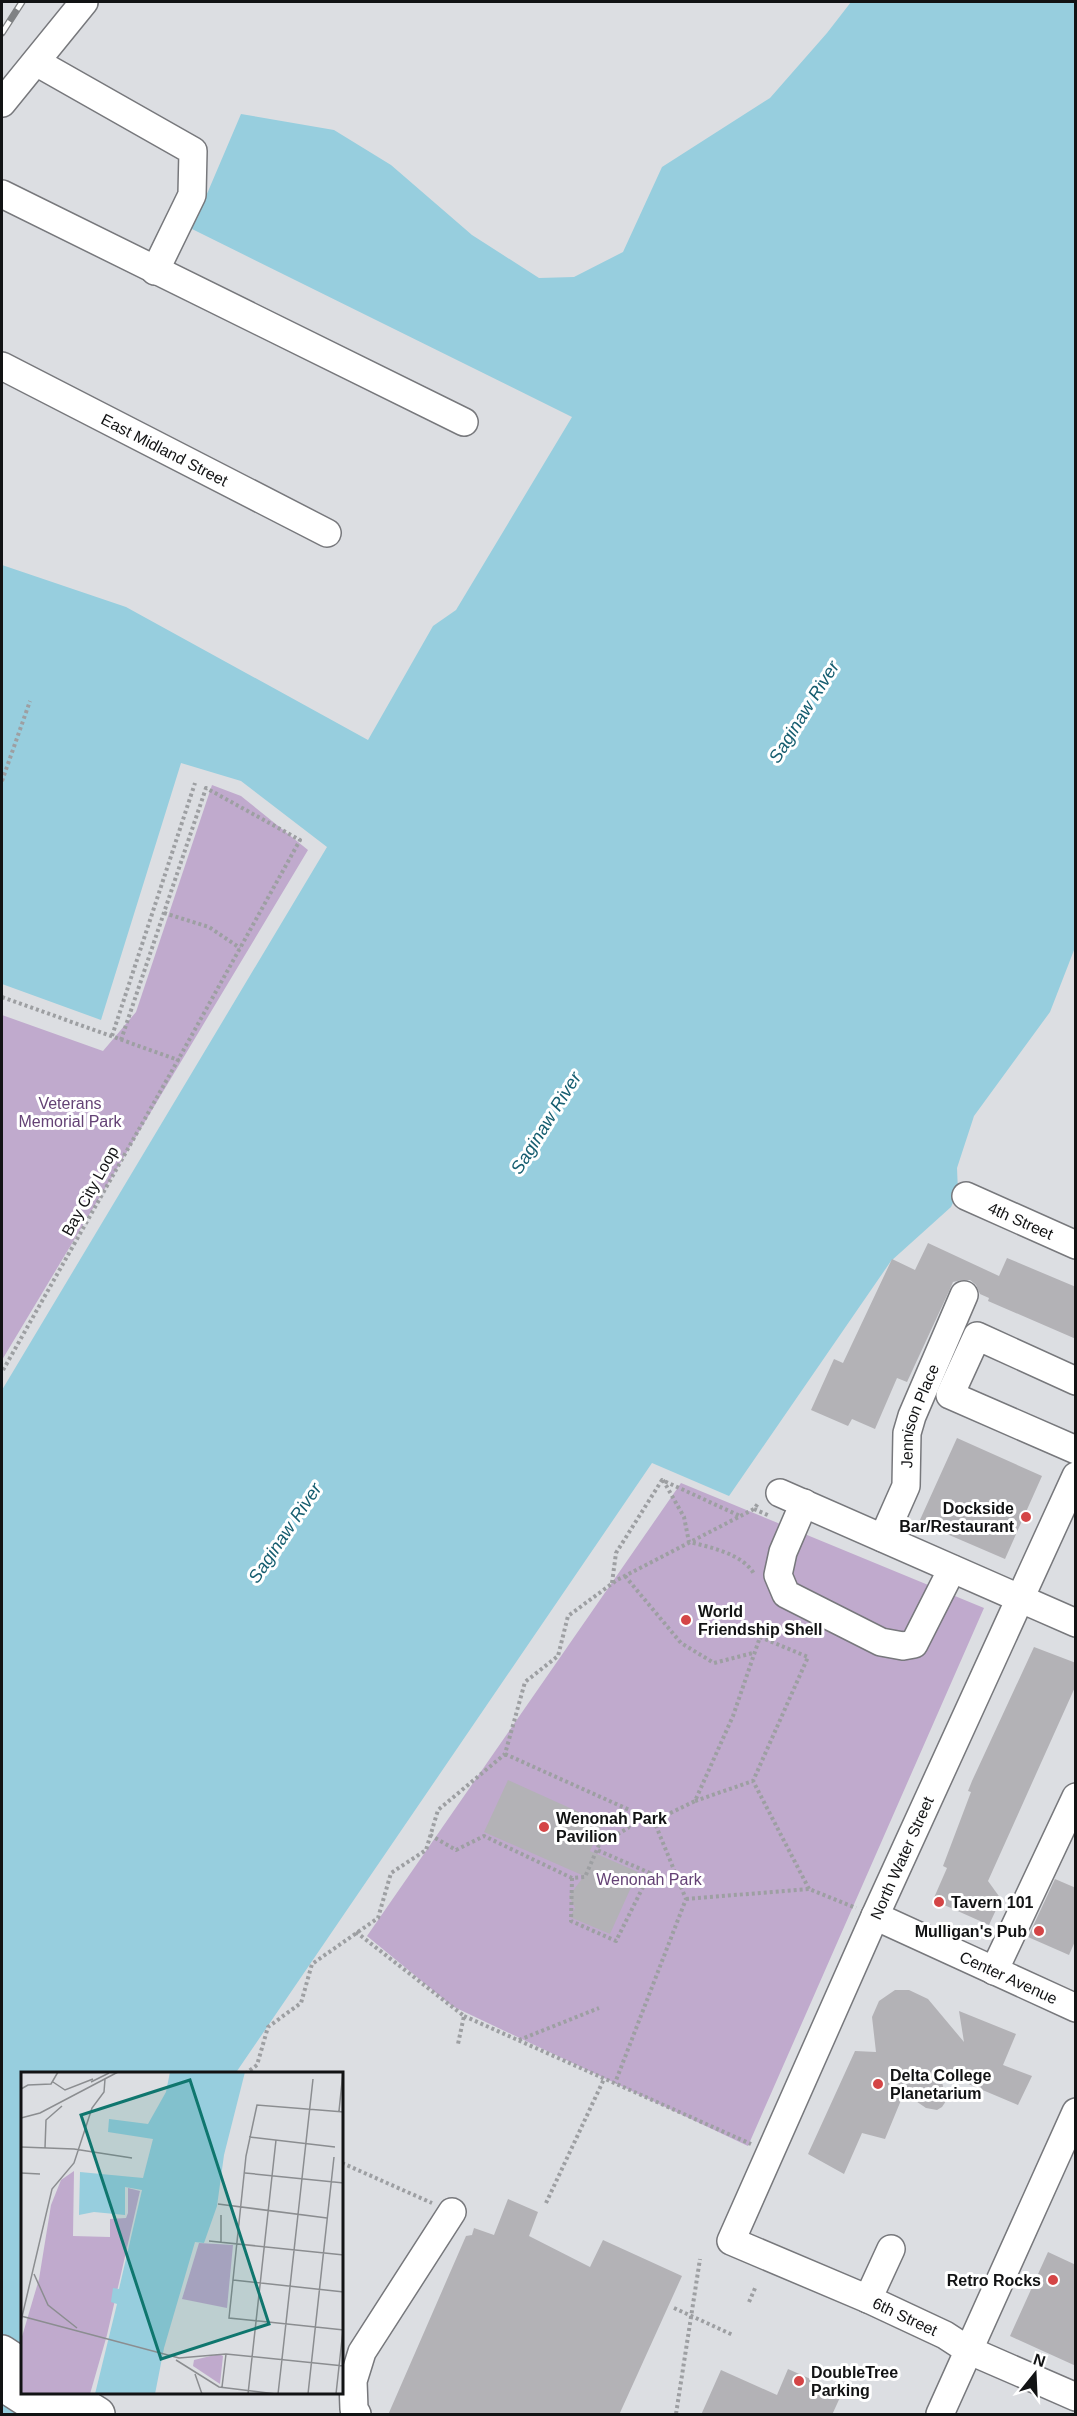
<svg xmlns="http://www.w3.org/2000/svg" width="1077" height="2416" font-family="Arial,sans-serif">
  <style>
    .green { fill: #c0aacd }
    .water { fill: #97cede }
    .building { fill: #b3b2b6 }
    .lines { fill: none; stroke-linecap: round; stroke-linejoin: round }
    .minor-casing { stroke: #77787c; stroke-width: 30 }
    .highway-casing { stroke: #77787c; stroke-width: 36 }
    .path { stroke: #9d9fa2; stroke-width: 4; stroke-dasharray: 3 3; stroke-linecap: butt }
    .minor { stroke: #fff; stroke-width: 27 }
    .highway { stroke: #fff; stroke-width: 33 }
    .rail-casing { stroke: #808284; stroke-width: 7 }
    .rail { stroke: #fff; stroke-width: 4.5; stroke-dasharray: 14; stroke-linecap: butt }
    .poi-dot { fill: #d44546; stroke: #fff; stroke-width: 2 }
    .labels { text-anchor: middle; dominant-baseline: central; stroke-width: 6; stroke-linejoin: round; paint-order: stroke }
    .street-label { font-size: 16px; fill: #121314; stroke: #fff }
    .park-label { font-size: 16px; fill: #644275; stroke: #fff }
    .poi-label { font-size: 16px; font-weight: bold; fill: #121314; stroke: #fff; text-anchor: start }
    .water-label { font-size: 18px; font-style: italic; fill: #155d6f; stroke: #fff }
    .inset-road { fill: none; stroke: #8b8d90; stroke-width: 1.5 }
    .view { fill: #0f766e; fill-opacity: 0.15; stroke: #0f766e; stroke-width: 3 }
    .inset-edge { fill: none; stroke: #121314; stroke-width: 3 }
  </style>
  <rect width="100%" height="100%" fill="#dcdee2"/>
  <path class="green" d="M 212,785 L 241,796 L 308,850 L 2,1360 L 2,1015 L 103,1051 L 136,1012 Z
    M 681,1483 L 984,1608 L 748,2146 L 452,2006 L 367,1936 Z"/>
  <path class="water" d="M 851,2 L 1075,2 L 1076,945 L 1050,1012 L 974,1116 L 957,1168 L 958,1192 L 951,1207 L 891,1261 L 729,1496 L 652,1463 L 235,2074 L 22,2074 L 25,2394 L 13,2414 L 2,2414 L 2,1390 L 327,847 L 241,781 L 181,763 L 101,1020 L 2,984 L 2,565 L 126,607 L 368,740 L 433,626 L 456,610 L 572,417 L 192,229 L 241,114 L 334,130 L 391,165 L 472,235 L 539,278 L 574,277 L 623,252 L 662,167 L 770,98 L 827,33 Z"/>
  <path class="building" d="M 928,1243 L 999,1276 L 1007,1258 L 1076,1287 L 1076,1339 L 988,1301 L 989,1298 L 980,1294 L 976,1285 L 970,1280 L 962,1280 L 953,1282 L 950,1289 L 907,1382 L 897,1378 L 875,1429 L 852,1419 L 848,1426 L 811,1410 L 834,1359 L 843,1363 L 892,1259 L 915,1270 Z
    M 957,1438 L 1042,1476 L 1005,1559 L 919,1522 Z
    M 1034,1647 L 1076,1663 L 1076,1685 L 988,1881 L 1001,1899 L 989,1925 L 933,1900 L 947,1868 L 943,1866 L 971,1792 L 968,1791 L 972,1781 Z
    M 508,1780 L 603,1823 L 590,1851 L 638,1872 L 610,1934 L 570,1917 L 575,1908 L 569,1896 L 584,1876 L 484,1832 Z
    M 1055,1879 L 1076,1888 L 1076,1939 L 1069,1955 L 1028,1937 Z
    M 895,1990 L 909,1990 L 928,1999 L 964,2042 L 959,2011 L 1016,2034 L 1003,2065 L 1032,2076 L 1018,2105 L 940,2072 L 946,2101 L 942,2107 L 937,2110 L 926,2108 L 904,2093 L 885,2139 L 862,2133 L 844,2174 L 808,2154 L 855,2051 L 876,2052 L 872,2017 L 879,2001 Z
    M 508,2199 L 538,2212 L 529,2236 L 590,2267 L 603,2240 L 682,2276 L 619,2415 L 388,2415 L 466,2236 L 472,2235 L 474,2228 L 494,2235 Z
    M 1048,2252 L 1076,2265 L 1076,2366 L 1010,2336 Z
    M 788,2369 L 842,2393 L 832,2415 L 701,2415 L 721,2370 L 777,2395 Z"/>
  <g class="lines">
    <defs>
      <g id="minor">
        <path d="M 36,62 L 193,151 L 192,195 L 155,271"/>
        <path d="M 2,103 L 84,2"/>
        <path d="M 2,194 L 464,422"/>
        <path id="s1" d="M 2,366 L 327,533"/>
        <path id="s2" d="M 966,1196 L 1076,1245"/>
        <path d="M 1076,1381 L 977,1336 L 950,1395 L 1076,1450"/>
        <path id="s3" d="M 1076,1476 L 875,1916 L 731,2241 L 868,2299 L 945,2335 L 968,2350 L 1076,2397"/>
        <path d="M 780,1493 L 1076,1623"/>
        <path d="M 804,1503 L 783,1552 L 778,1575 L 786,1594 L 881,1642 L 903,1646 L 914,1644 L 952,1569"/>
        <path id="s4" d="M 883,1538 L 906,1486 L 907,1433 L 912,1416 L 964,1295"/>
        <path id="s5" d="M 875,1916 L 1076,2008"/>
        <path d="M 994,1971 L 1076,1797"/>
        <path d="M 868,2299 L 891,2249"/>
        <path d="M 357,2414 L 354,2409 L 353,2381 L 362,2352 L 452,2212"/>
        <path d="M 940,2414 L 1076,2112"/>
      </g>
      <path id="highway" d="M 2,2352 L 22,2365
        M 2,2384 L 49,2414
        M 66,2394 L 98,2414"/>
    </defs>
    <use href="#minor" class="minor-casing"/>
    <use href="#highway" class="highway-casing"/>
    <path class="path" d="M 2,781 L 30,701
      M 164,913 L 209,927 L 240,948
      M 2,997 L 178,1060 L 2,1372
      M 112,1036 L 195,783
      M 121,1040 L 206,788 L 300,840 L 178,1060
      M 663,1480 L 684,1517 L 689,1542 C 710,1547 743,1554 754,1574
      M 754,1509 L 770,1516
      M 625,1576 L 681,1643 L 714,1663 L 753,1653
      M 612,1583 L 616,1553 L 662,1480 L 740,1516
      M 505,1754 L 654,1821 L 686,1899 L 615,2083
      M 695,1801 L 753,1781 L 809,1889
      M 654,1821 L 695,1801 L 733,1716 L 760,1637 L 808,1657 L 753,1781
      M 430,1835 L 456,1850 L 484,1836 L 572,1878 L 585,1877 L 599,1845 L 628,1828 L 637,1813
      M 572,1878 L 571,1921 L 616,1941 L 650,1873 L 597,1850
      M 686,1899 L 809,1889 L 856,1908
      M 356,1932 L 464,2016 L 458,2044
      M 464,2016 L 751,2144
      M 519,2040 L 599,2008
      M 245,2074 L 257,2065 L 268,2027 L 301,2003 L 312,1964 L 378,1918 L 391,1873 L 426,1850 L 438,1810 L 505,1754 L 525,1682 L 558,1656 L 568,1616 L 617,1580 L 754,1509 L 759,1502
      M 342,2163 L 432,2203
      M 546,2203 L 604,2079
      M 749,2302 L 756,2286
      M 674,2308 L 733,2335
      M 676,2414 L 700,2259"/>
    <use href="#minor" class="minor"/>
    <use href="#highway" class="highway"/>
    <defs>
      <path id="rail" d="M 2,33 L 22,2"/>
    </defs>
    <use href="#rail" class="rail-casing"/>
    <use href="#rail" class="rail"/>
  </g>
  <g class="poi-dot">
    <circle cx="1026" cy="1517" r="6"/>
    <circle cx="686" cy="1620" r="6"/>
    <circle cx="544" cy="1827" r="6"/>
    <circle cx="939" cy="1902" r="6"/>
    <circle cx="1039" cy="1931" r="6"/>
    <circle cx="878" cy="2084" r="6"/>
    <circle cx="1053" cy="2280" r="6"/>
    <circle cx="799" cy="2381" r="6"/>
  </g>
  <g class="labels">
    <g class="street-label">
      <text stroke="none"><textPath href="#s1" startOffset="183">East Midland Street</textPath></text>
      <text transform="translate(90 1191) rotate(-61)">Bay City Loop</text>
      <text stroke="none"><textPath href="#s2" startOffset="60">4th Street</textPath></text>
      <text stroke="none"><textPath href="#s4" startOffset="129">Jennison Place</textPath></text>
      <text transform="translate(902 1858) rotate(-66)">North Water Street</text>
      <text stroke="none"><textPath href="#s5" startOffset="147">Center Avenue</textPath></text>
      <text stroke="none"><textPath href="#s3" startOffset="1029">6th Street</textPath></text>
    </g>
    <g class="park-label">
      <text x="70" y="1103">Veterans<tspan x="70" dy="18">Memorial Park</tspan></text>
      <text x="649" y="1879">Wenonah Park</text>
    </g>
    <g class="poi-label">
      <text x="1014" y="1508" text-anchor="end">Dockside<tspan x="1014" dy="18">Bar/Restaurant</tspan></text>
      <text x="698" y="1611">World<tspan x="698" dy="18">Friendship Shell</tspan></text>
      <text x="556" y="1818">Wenonah Park<tspan x="556" dy="18">Pavilion</tspan></text>
      <text x="951" y="1902">Tavern 101</text>
      <text x="1027" y="1931" text-anchor="end">Mulligan's Pub</text>
      <text x="890" y="2075">Delta College<tspan x="890" dy="18">Planetarium</tspan></text>
      <text x="1041" y="2280" text-anchor="end">Retro Rocks</text>
      <text x="811" y="2372">DoubleTree<tspan x="811" dy="18">Parking</tspan></text>
    </g>
    <g class="water-label">
      <text transform="translate(804 712) rotate(-58)">Saginaw River</text>
      <text transform="translate(546 1123) rotate(-58)">Saginaw River</text>
      <text transform="translate(285 1533) rotate(-56)">Saginaw River</text>
    </g>
  </g>
  <g transform="translate(21 2072)">
    <rect width="322" height="322" fill="#dcdee2"/>
    <path d="M 53,99 L 52,164 L 89,165 L 89,147 L 105,146 L 107,141 L 107,116 L 119,119 L 86,263 L 69,322 L 0,322 L 0,268 L 18,207 L 30,133 L 40,108 ZM 178,171 L 212,173 L 206,236 L 161,227 ZM 198,282 L 202,284 L 199,312 L 172,294 L 173,288 Z" fill="#c0aacd"/>
    <path d="M 149,0 L 224,0 L 203,83 L 196,134 L 183,171 L 174,170 L 143,276 L 134,322 L 74,322 L 96,232 L 90,230 L 92,216 L 98,217 L 121,118 L 104,115 L 104,143 L 73,140 L 58,143 L 59,100 L 122,106 L 132,67 L 87,60 L 88,47 L 127,52 L 145,20 Z" fill="#97cede"/>
    <path class="inset-road" d="M 32,10 L 44,18 L 72,7M 70,10 L 88,1M 0,17 L 7,13 L 30,12 L 37,0M 318,39 L 322,0M 323,40 L 236,33 L 225,84 L 208,246 L 323,258M 0,46 L 19,41 L 97,0M 228,65 L 314,75M 0,75 L 53,77 L 111,86M 24,76 L 25,48 L 41,34M 0,101 L 19,102M 224,101 L 323,111M 197,132 L 306,146M 188,169 L 323,183M 200,170 L 200,143M 13,202 L 27,233 L 56,256M 212,208 L 323,220M 0,244 L 158,286 L 205,282 L 323,294M 0,249 L 31,117 L 53,91 L 71,36 L 83,20 L 84,7M 261,287 L 292,7M 155,288 L 198,315 L 255,322M 174,302 L 181,322M 201,315 L 205,282M 227,322 L 255,68M 257,322 L 261,287M 287,322 L 313,85M 315,322 L 322,258"/>
    <path class="view" d="M 169,8 L 248,252 L 140,287 L 60,43 Z"/>
    <rect width="322" height="322" class="inset-edge"/>
  </g>
  <rect width="1077" height="2416" fill="none" stroke="#121314" stroke-width="6"/>
  <g transform="translate(1035 2374) rotate(18)" stroke="#ffffff" stroke-width="4.5" paint-order="stroke">
  <path d="M0-4.5L10 22L0 15L-10 22Z" fill="#121314"/>
  <text y="-9" font-size="16" font-weight="bold" text-anchor="middle" fill="#121314">N</text>
  </g>
</svg>
